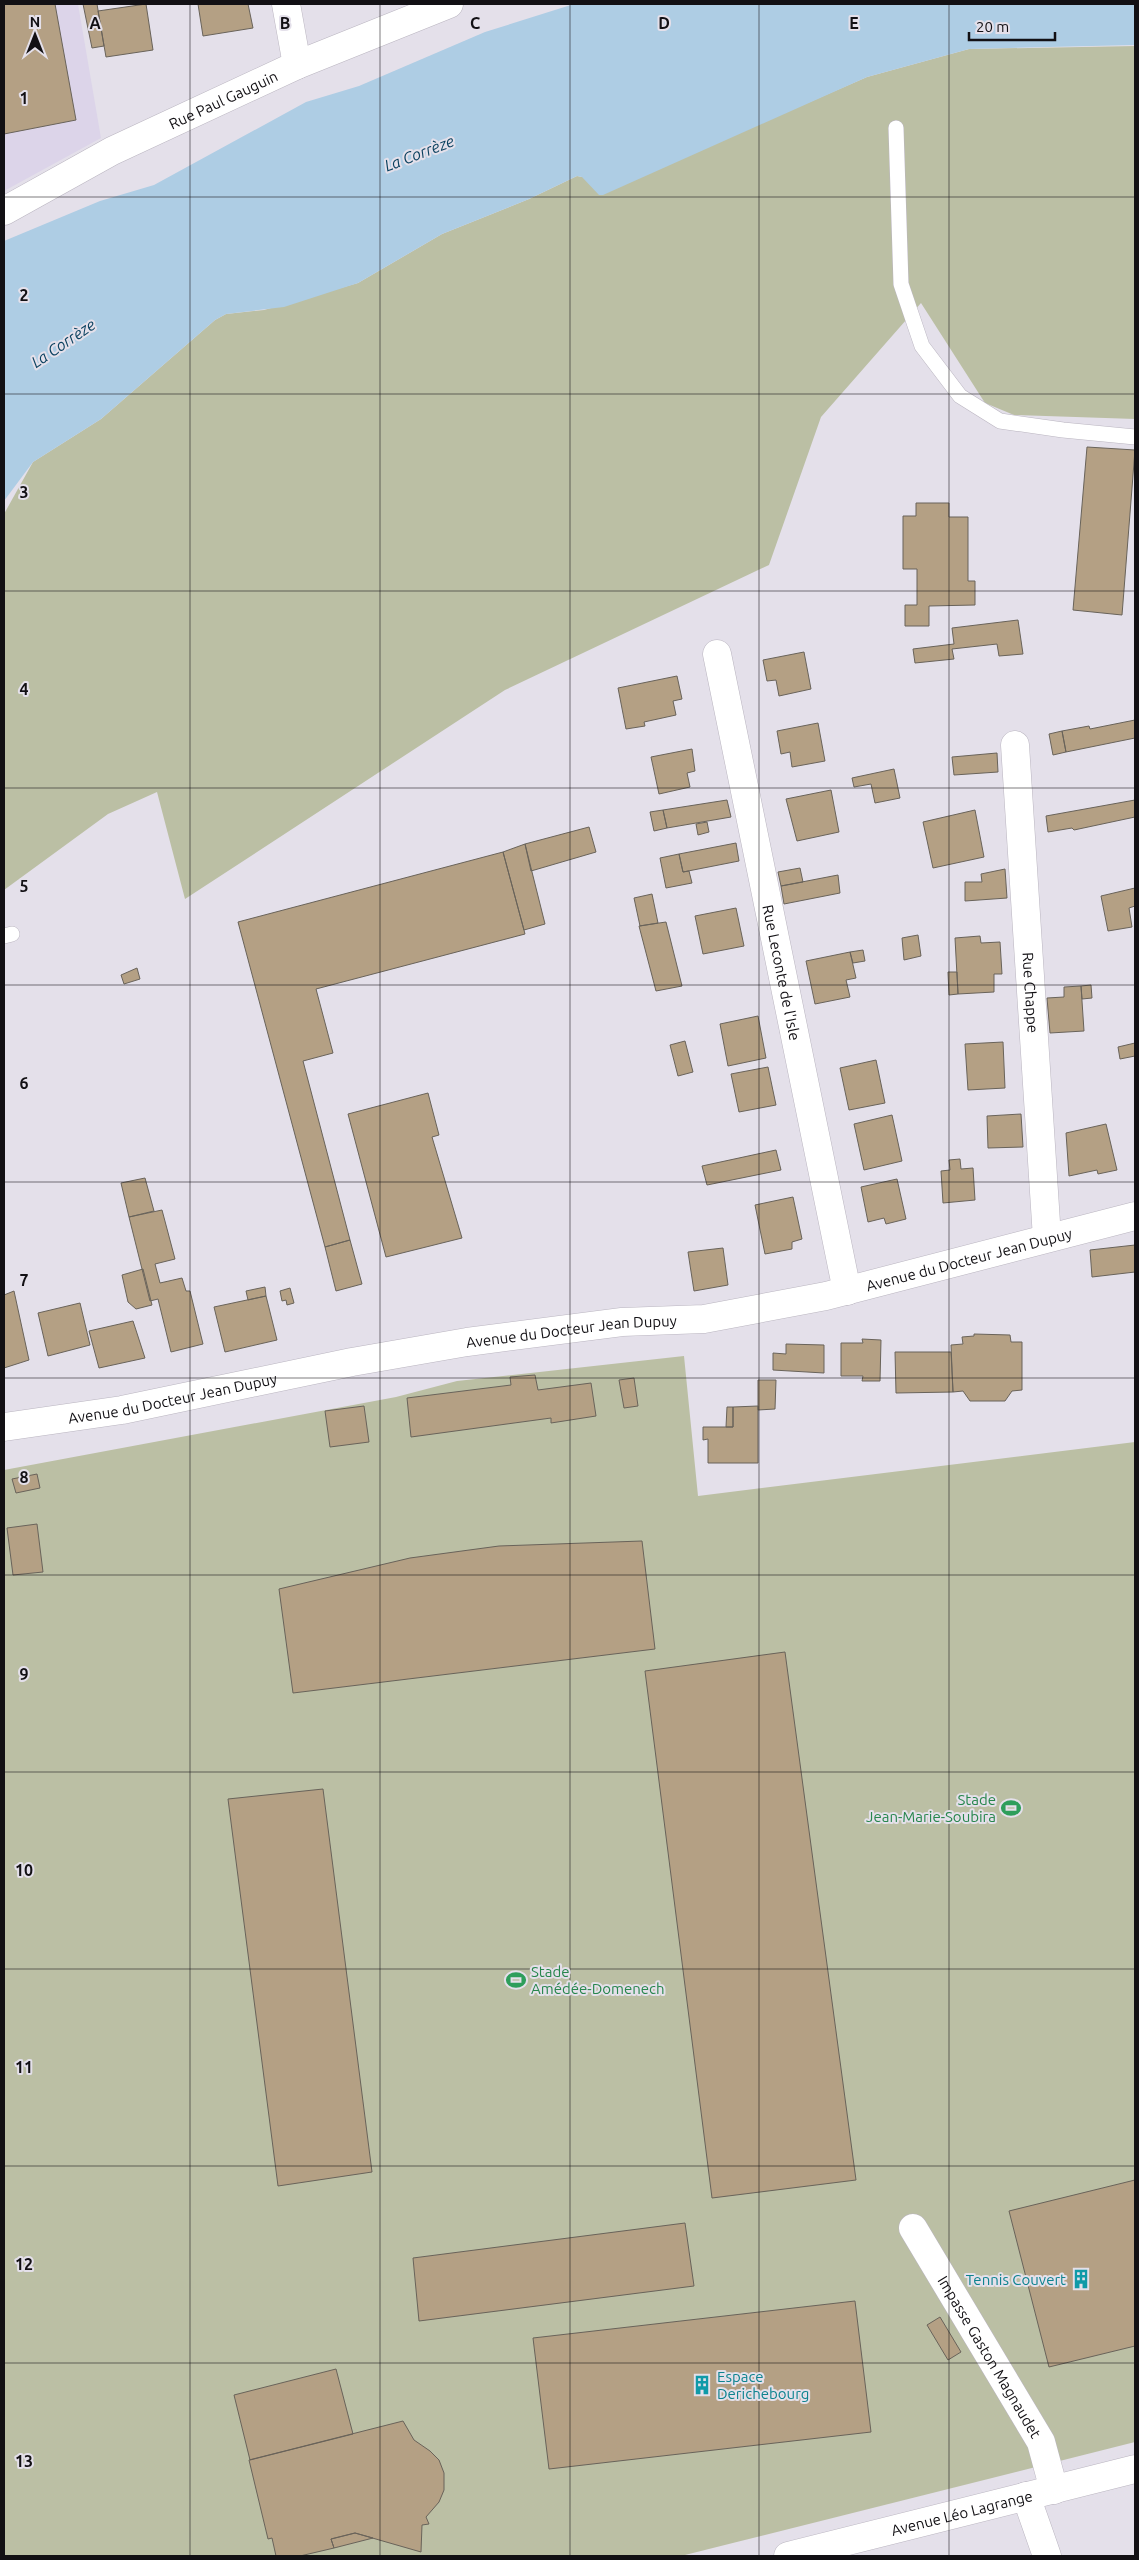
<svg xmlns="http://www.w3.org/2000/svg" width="1139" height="2560" font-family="Ubuntu,sans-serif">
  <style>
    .commercial { fill: #dcd4e9 }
    .green { fill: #bbbfa4 }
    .water { fill: #aecde4 }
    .building { fill: #b4a084; stroke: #69635a }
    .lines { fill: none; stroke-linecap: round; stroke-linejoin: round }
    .lane-casing { stroke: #bab5c0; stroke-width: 16 }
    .street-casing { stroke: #bab5c0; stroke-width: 29 }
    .secondary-casing { stroke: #bab5c0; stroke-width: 29 }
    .lane { stroke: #fff; stroke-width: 15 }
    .street { stroke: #fff; stroke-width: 28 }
    .secondary { stroke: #fff; stroke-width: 28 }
    .grid { fill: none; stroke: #121014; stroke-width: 1; stroke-opacity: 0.55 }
    .labels { text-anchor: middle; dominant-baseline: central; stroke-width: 4; stroke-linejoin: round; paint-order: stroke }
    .street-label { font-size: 15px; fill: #121014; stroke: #e4e0ea }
    .leisure-label { font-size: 15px; fill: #27864d; stroke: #e4e0ea; text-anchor: end }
    .culture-label { font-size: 15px; fill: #0d838f; stroke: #e4e0ea; text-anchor: end }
    .water-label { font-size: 16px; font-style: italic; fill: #083f5e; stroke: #e4e0ea }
    .grid-label { font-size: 16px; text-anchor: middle; font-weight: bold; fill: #121014; stroke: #e4e0ea; stroke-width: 4; stroke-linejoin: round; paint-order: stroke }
  </style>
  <rect width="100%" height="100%" fill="#e4e0ea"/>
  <path class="commercial" d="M 4,4 L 78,4 L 101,138 L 4,191 Z"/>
  <path class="green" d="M 1135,46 L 1135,419 L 1014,415 L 985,403 L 921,303 L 821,417 L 769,565 L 505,690 L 185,899 L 157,792 L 108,814 L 4,890 L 4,514 L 33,462 L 101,419 L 215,320 L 226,314 L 264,310 L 358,283 L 442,234 L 529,199 L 577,176 L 582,177 L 752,127 L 867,77 L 969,49 Z
    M 684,1356 L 698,1496 L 1135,1442 L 1135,2442 L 681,2556 L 4,2556 L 4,1470 L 396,1397 L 457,1381 Z"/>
  <path class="water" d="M 574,4 L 1135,4 L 1135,45 L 969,49 L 867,77 L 603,195 L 599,195 L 582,177 L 577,176 L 529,199 L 442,234 L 358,283 L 284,307 L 226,314 L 215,320 L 101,419 L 33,462 L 4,501 L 4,241 L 100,201 L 154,185 L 306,102 L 359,86 L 485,32 Z"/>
  <path class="building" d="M 4,4 L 55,4 L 76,120 L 4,134 Z
    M 83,4 L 97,4 L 104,46 L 92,48 Z
    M 146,4 L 153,50 L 106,57 L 98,11 Z
    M 198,4 L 248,4 L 253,28 L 203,36 Z
    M 1087,447 L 1135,450 L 1122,615 L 1073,610 Z
    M 916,503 L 949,503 L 949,517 L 968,517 L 968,581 L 975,581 L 975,605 L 929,606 L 929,626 L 905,626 L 905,605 L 917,605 L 917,569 L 903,569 L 903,516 L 916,516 Z
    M 1018,620 L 1023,654 L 999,656 L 997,644 L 952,649 L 954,659 L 915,663 L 913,649 L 954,644 L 952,628 Z
    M 804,652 L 811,689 L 779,696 L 776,680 L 767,681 L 763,660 Z
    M 677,676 L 682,699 L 673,701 L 676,715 L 644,722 L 645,726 L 626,729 L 618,688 Z
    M 1135,720 L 1135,738 L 1066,752 L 1062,731 L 1089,726 L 1090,729 Z
    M 818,723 L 825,761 L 792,767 L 790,752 L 781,754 L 777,731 Z
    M 1062,731 L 1066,752 L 1053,755 L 1049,734 Z
    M 692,749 L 695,771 L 687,773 L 690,787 L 659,794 L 651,757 Z
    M 997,753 L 998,772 L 954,775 L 952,757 Z
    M 894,769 L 900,798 L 875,803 L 871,784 L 854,787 L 852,778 Z
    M 831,790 L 839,832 L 797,841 L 786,799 Z
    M 727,800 L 731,817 L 667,828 L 663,810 Z
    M 1135,800 L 1135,817 L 1074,830 L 1072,828 L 1048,832 L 1046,816 Z
    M 663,810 L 667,828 L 654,831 L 650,812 Z
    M 975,810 L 984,857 L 933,868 L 923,822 Z
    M 707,822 L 709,832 L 698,835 L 696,824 Z
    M 589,827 L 596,852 L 531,871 L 525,844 Z
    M 736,843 L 739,861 L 683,872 L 679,854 Z
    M 525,844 L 545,924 L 524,930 L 503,852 Z
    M 503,852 L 525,934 L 316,989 L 333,1053 L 303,1061 L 350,1240 L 325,1247 L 238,922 Z
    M 679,854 L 683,872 L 689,871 L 692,883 L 666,888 L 660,858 Z
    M 800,868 L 803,882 L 781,886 L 778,872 Z
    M 1005,869 L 1007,898 L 965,901 L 965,882 L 982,882 L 981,874 Z
    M 838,875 L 840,893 L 784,904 L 781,886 Z
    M 1135,888 L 1135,906 L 1129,908 L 1132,927 L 1108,931 L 1101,896 Z
    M 652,894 L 658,923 L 640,926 L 634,898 Z
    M 736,908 L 744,946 L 703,954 L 695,916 Z
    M 666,922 L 682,986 L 656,991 L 639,926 Z
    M 918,935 L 921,956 L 904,960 L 902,938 Z
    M 980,936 L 981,943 L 1000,942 L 1002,974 L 994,974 L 994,992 L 958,994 L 955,938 Z
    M 863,950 L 865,961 L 853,963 L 850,952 Z
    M 850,952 L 856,978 L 846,980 L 850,997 L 815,1004 L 806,961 Z
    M 137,968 L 140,979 L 124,984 L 121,975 Z
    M 948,972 L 957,972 L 958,994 L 949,995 Z
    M 1091,985 L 1092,998 L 1082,999 L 1081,986 Z
    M 1081,986 L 1084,1031 L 1050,1033 L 1047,998 L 1064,997 L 1064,987 Z
    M 758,1016 L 766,1058 L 728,1066 L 720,1024 Z
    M 685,1041 L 693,1072 L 678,1076 L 670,1045 Z
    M 1003,1042 L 1005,1088 L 968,1090 L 965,1044 Z
    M 1135,1043 L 1135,1056 L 1120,1059 L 1118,1047 Z
    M 876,1060 L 885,1103 L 849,1110 L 840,1068 Z
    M 768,1067 L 776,1105 L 739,1112 L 731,1074 Z
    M 428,1093 L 439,1135 L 432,1137 L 462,1238 L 386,1257 L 348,1114 Z
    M 1021,1114 L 1023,1147 L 988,1148 L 987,1116 Z
    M 892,1115 L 902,1161 L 864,1170 L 854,1124 Z
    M 1106,1124 L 1117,1170 L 1098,1174 L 1097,1170 L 1069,1176 L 1066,1133 Z
    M 776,1150 L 781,1170 L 707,1185 L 702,1166 Z
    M 960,1159 L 961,1169 L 973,1168 L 975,1200 L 943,1203 L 941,1171 L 950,1170 L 949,1160 Z
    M 145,1178 L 154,1211 L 129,1217 L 121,1183 Z
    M 897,1179 L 906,1219 L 886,1224 L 884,1218 L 868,1222 L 861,1187 Z
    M 793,1197 L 802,1239 L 792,1242 L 792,1249 L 765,1254 L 755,1205 Z
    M 162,1210 L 175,1259 L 155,1264 L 160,1283 L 182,1278 L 186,1291 L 190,1291 L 203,1344 L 171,1352 L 158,1299 L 150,1301 L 129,1217 Z
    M 350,1240 L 362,1284 L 336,1291 L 325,1247 Z
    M 1135,1245 L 1135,1272 L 1092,1277 L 1090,1250 Z
    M 723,1248 L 728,1285 L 694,1291 L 688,1252 Z
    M 143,1269 L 152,1305 L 136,1309 L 128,1302 L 122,1275 Z
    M 265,1287 L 266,1296 L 248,1300 L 246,1291 Z
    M 290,1288 L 294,1303 L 287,1305 L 286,1300 L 282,1301 L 280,1291 Z
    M 14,1291 L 29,1360 L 4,1368 L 4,1295 Z
    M 266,1296 L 277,1340 L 225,1352 L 214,1307 Z
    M 80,1303 L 90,1345 L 48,1356 L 38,1313 Z
    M 133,1321 L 145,1358 L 99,1368 L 89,1331 Z
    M 974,1334 L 1010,1335 L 1011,1342 L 1022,1342 L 1022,1390 L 1012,1391 L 1005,1401 L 970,1401 L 963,1391 L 953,1392 L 951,1345 L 963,1344 L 962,1337 L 974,1336 Z
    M 862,1339 L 881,1340 L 880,1381 L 862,1381 L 863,1376 L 841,1376 L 841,1343 L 863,1343 Z
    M 786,1344 L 824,1345 L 824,1373 L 773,1370 L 773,1353 L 786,1354 Z
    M 895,1352 L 951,1352 L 953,1392 L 896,1393 Z
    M 535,1375 L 538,1390 L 591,1383 L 596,1416 L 551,1423 L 551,1418 L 411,1437 L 407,1398 L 511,1385 L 510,1377 Z
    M 634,1378 L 638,1406 L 624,1408 L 619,1380 Z
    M 758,1380 L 776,1380 L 775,1409 L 758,1410 Z
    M 364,1406 L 369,1442 L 330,1447 L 325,1411 Z
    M 758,1406 L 758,1463 L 708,1463 L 708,1439 L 703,1440 L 703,1427 L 733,1427 L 733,1407 Z
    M 727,1407 L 733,1407 L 733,1427 L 726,1427 Z
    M 37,1474 L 40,1488 L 16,1493 L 12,1479 Z
    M 37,1524 L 43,1572 L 13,1575 L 7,1528 Z
    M 642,1541 L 655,1649 L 293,1693 L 279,1589 L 410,1558 L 499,1546 Z
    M 785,1652 L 856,2180 L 712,2198 L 645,1671 Z
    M 323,1789 L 372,2172 L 278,2186 L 228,1799 Z
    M 1135,2180 L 1135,2346 L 1049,2367 L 1009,2211 Z
    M 685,2223 L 694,2286 L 419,2321 L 413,2258 Z
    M 855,2301 L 871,2432 L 549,2469 L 533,2338 Z
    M 940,2317 L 961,2352 L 948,2360 L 927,2325 Z
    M 336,2369 L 353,2434 L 250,2460 L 234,2395 Z
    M 403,2421 L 414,2440 L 430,2451 L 439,2460 L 444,2473 L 444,2490 L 439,2502 L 426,2517 L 429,2524 L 422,2525 L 421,2552 L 355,2533 L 331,2539 L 334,2548 L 300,2556 L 276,2556 L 272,2538 L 268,2539 L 249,2460 Z
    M 355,2533 L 373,2538 L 334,2548 L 331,2539 Z"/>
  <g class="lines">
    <defs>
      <path id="lane" d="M 896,128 L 901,284 L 922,346 L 960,396 L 1000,421 L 1063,430 L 1135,437
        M 4,936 L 12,934"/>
      <g id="street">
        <path d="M 286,4 L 297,65"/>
        <path id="s1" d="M 4,211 L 112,151 L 297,65 L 449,4"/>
        <path id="s2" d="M 717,654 L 847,1291"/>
        <path id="s3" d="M 1015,745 L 1047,1238"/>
        <path id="s4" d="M 913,2228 L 1041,2442 L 1054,2490"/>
        <path d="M 1026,2496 L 1047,2556"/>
        <path id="s5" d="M 788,2556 L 1135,2469"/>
      </g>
      <g id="secondary">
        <path id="s6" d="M 4,1427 L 122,1410 L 352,1362 L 467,1342 L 622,1322 L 704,1319 L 826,1296 L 1135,1216"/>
      </g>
    </defs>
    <use href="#lane" class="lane-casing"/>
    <use href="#street" class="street-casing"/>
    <use href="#secondary" class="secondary-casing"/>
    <use href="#lane" class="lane"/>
    <use href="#street" class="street"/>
    <use href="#secondary" class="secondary"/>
  </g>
  <path class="grid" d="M 190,4 L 190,2556M 380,4 L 380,2556M 570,4 L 570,2556M 759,4 L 759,2556M 949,4 L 949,2556M 4,197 L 1135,197M 4,394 L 1135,394M 4,591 L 1135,591M 4,788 L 1135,788M 4,985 L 1135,985M 4,1182 L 1135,1182M 4,1378 L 1135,1378M 4,1575 L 1135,1575M 4,1772 L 1135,1772M 4,1969 L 1135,1969M 4,2166 L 1135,2166M 4,2363 L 1135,2363"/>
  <defs>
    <symbol id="stadium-bare" viewBox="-9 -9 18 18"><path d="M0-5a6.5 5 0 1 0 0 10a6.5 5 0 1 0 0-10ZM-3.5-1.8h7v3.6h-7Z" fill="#2e9e5b" stroke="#e4e0ea" stroke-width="2.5" paint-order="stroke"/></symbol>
    <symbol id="building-bare" viewBox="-9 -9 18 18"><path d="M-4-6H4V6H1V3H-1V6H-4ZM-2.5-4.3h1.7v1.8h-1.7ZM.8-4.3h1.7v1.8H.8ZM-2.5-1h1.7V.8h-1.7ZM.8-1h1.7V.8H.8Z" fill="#0f9aa8" stroke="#e4e0ea" stroke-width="2.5" paint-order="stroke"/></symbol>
  </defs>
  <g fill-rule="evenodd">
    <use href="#stadium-bare" x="997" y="1794" width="28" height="28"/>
    <use href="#stadium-bare" x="502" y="1966" width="28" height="28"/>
    <use href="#building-bare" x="1067" y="2265" width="28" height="28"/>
    <use href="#building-bare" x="688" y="2371" width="28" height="28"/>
  </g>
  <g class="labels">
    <g class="street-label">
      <text stroke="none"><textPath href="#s1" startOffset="246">Rue Paul Gauguin</textPath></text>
      <text stroke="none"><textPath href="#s2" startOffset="325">Rue Leconte de l'Isle</textPath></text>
      <text stroke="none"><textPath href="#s3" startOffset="248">Rue Chappe</textPath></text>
      <text stroke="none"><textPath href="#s6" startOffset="981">Avenue du Docteur Jean Dupuy</textPath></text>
      <text stroke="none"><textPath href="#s6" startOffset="576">Avenue du Docteur Jean Dupuy</textPath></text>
      <text stroke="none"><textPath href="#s6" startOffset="171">Avenue du Docteur Jean Dupuy</textPath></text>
      <text stroke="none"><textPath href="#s4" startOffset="150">Impasse Gaston Magnaudet</textPath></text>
      <text stroke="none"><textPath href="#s5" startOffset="179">Avenue Léo Lagrange</textPath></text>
    </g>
    <g class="leisure-label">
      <text x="996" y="1799">Stade<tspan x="996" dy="17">Jean-Marie-Soubira</tspan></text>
      <text x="531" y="1971" text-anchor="start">Stade<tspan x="531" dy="17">Amédée-Domenech</tspan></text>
    </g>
    <g class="culture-label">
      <text x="1066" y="2279">Tennis Couvert</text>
      <text x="717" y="2376" text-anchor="start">Espace<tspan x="717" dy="17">Derichebourg</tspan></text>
    </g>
    <g class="water-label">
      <text transform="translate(419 153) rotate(-21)">La Corrèze</text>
      <text transform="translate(63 343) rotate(-34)">La Corrèze</text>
    </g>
  </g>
  <g class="grid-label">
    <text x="95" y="29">A</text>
    <text x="285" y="29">B</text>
    <text x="475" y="29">C</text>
    <text x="664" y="29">D</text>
    <text x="854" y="29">E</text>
    <text x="24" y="104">1</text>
    <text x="24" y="301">2</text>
    <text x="24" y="498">3</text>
    <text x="24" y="695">4</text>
    <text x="24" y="892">5</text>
    <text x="24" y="1089">6</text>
    <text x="24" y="1286">7</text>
    <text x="24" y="1483">8</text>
    <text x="24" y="1680">9</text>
    <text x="24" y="1876">10</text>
    <text x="24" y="2073">11</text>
    <text x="24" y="2270">12</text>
    <text x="24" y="2467">13</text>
  </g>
  <rect width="1139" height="2560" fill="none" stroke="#121014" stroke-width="10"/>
  <g transform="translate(35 35)" stroke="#e4e0ea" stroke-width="4" paint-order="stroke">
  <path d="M0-4L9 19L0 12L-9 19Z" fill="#121014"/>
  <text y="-8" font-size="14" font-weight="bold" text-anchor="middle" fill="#121014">N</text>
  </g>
  <path d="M969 32v8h86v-8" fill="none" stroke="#121014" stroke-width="2.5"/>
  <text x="976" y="32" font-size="15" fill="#121014" stroke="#e4e0ea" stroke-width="4" paint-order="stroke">20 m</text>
</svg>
